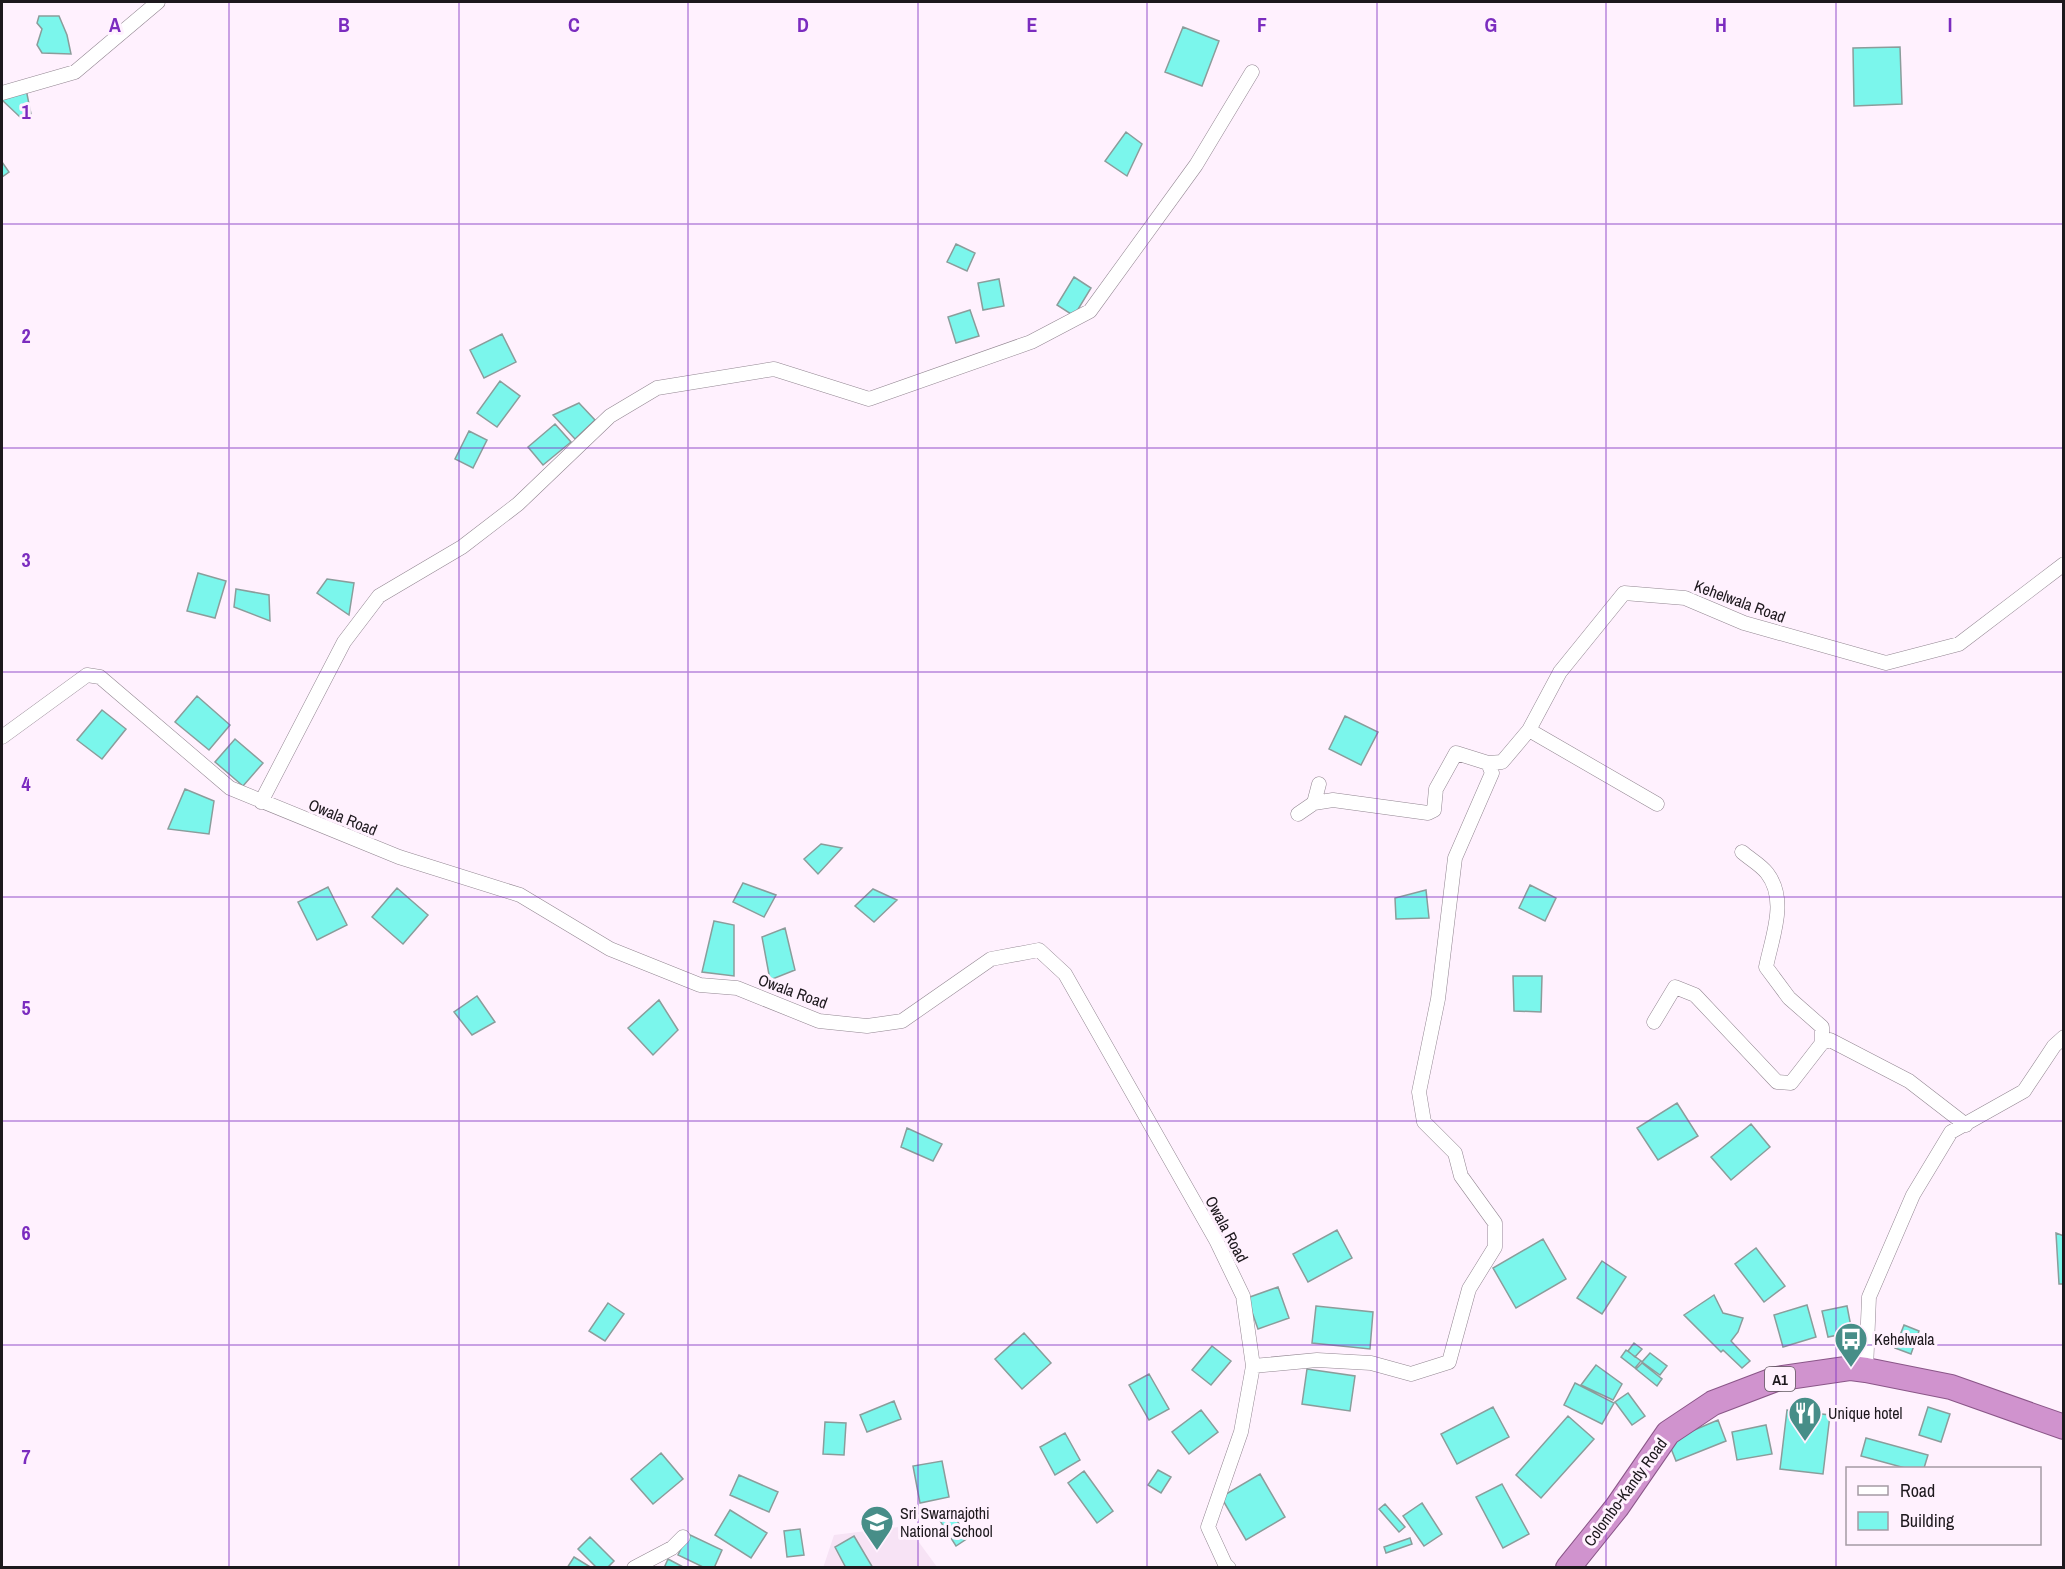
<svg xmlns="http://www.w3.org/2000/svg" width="2065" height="1569" font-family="'Archivo Narrow',sans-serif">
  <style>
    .built { fill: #f7e3f5 }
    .building { fill: #7bf6ec; stroke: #8a9d9b; stroke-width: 1.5 }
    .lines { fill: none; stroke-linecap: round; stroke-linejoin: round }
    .minor-casing { stroke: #928691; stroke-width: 15 }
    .trunk-casing { stroke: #8a5688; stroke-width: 26 }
    .minor { stroke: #fff; stroke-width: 14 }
    .trunk { stroke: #d093ce; stroke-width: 24 }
    .grid { fill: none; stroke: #7b2cbf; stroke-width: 1.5; stroke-opacity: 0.55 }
    .labels { text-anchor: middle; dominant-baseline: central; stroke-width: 6; stroke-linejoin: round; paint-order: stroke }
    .shield { fill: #fff1fe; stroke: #615960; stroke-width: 1.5 }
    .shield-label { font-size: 15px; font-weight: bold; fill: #1d181d }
    .street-label { font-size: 16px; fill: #1d181d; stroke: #fff1fe }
    .poi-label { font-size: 16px; fill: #1d181d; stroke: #fff1fe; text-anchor: start }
    .grid-label { font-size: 20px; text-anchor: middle; font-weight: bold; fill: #7b2cbf; stroke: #fff1fe; stroke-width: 6; stroke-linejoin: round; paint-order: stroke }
  </style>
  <rect width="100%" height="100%" fill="#fff1fe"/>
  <path class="built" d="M 907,1526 L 937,1567 L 823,1568 L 834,1535 Z"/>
  <path class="building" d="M 39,16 L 59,16 L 67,35 L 71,54 L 42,53 L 37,45 L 42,29 L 37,23 Z
    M 1183,27 L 1219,41 L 1202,86 L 1165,72 Z
    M 1900,47 L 1902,104 L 1854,106 L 1853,48 Z
    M 26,89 L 31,114 L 21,118 L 2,100 L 7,94 Z
    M 1126,132 L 1142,144 L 1127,176 L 1105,161 Z
    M 2,162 L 9,172 L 2,177 Z
    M 956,244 L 975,253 L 967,271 L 947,262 Z
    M 1074,277 L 1091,288 L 1074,316 L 1057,305 Z
    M 999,279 L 1004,306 L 983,310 L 978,283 Z
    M 970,310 L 979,336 L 956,343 L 948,317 Z
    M 502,334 L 516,362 L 484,378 L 470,350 Z
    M 500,381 L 520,396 L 497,427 L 477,413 Z
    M 579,403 L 595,420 L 575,439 L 553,415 Z
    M 555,424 L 571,442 L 543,465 L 528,447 Z
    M 469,431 L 487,440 L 473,468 L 455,459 Z
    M 198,573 L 226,581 L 215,618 L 187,611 Z
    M 327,579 L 354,583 L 349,615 L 317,593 Z
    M 236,589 L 269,595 L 270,621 L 234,607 Z
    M 197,696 L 230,725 L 209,750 L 175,722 Z
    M 102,710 L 126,729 L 102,759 L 77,740 Z
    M 1345,716 L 1378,732 L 1361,765 L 1329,749 Z
    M 235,739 L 263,763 L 243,786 L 215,762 Z
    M 185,789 L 214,801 L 209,834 L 168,829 Z
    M 821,844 L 842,848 L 818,874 L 804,859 Z
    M 743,883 L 776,895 L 764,917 L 733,902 Z
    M 1530,885 L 1556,898 L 1545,921 L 1519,908 Z
    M 328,887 L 347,925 L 317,940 L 298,902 Z
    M 397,888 L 428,915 L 403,944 L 372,917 Z
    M 873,889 L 897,900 L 874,922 L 855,906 Z
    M 1426,890 L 1429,918 L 1396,919 L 1395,898 Z
    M 714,921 L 734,925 L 734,976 L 702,972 Z
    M 785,928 L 795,970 L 770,980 L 762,937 Z
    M 1513,976 L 1542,976 L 1541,1012 L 1514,1011 Z
    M 477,996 L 495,1022 L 472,1035 L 454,1012 Z
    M 659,1000 L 678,1030 L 653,1055 L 628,1028 Z
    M 1677,1103 L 1698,1136 L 1658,1160 L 1637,1128 Z
    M 1751,1124 L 1770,1147 L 1731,1180 L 1711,1157 Z
    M 907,1128 L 942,1144 L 933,1161 L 901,1147 Z
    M 1337,1230 L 1352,1258 L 1308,1282 L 1293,1254 Z
    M 2056,1233 L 2064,1236 L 2064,1284 L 2059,1284 Z
    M 1543,1239 L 1566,1279 L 1516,1308 L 1493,1268 Z
    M 1756,1248 L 1785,1286 L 1764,1302 L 1735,1264 Z
    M 1602,1261 L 1626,1277 L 1602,1314 L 1577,1298 Z
    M 1278,1287 L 1289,1318 L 1258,1329 L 1247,1298 Z
    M 1714,1295 L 1723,1313 L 1743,1318 L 1738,1332 L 1731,1341 L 1750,1361 L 1742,1368 L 1723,1350 L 1721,1352 L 1684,1315 Z
    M 608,1303 L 624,1314 L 605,1341 L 589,1331 Z
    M 1807,1305 L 1816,1337 L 1783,1347 L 1774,1315 Z
    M 1316,1306 L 1373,1312 L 1370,1349 L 1312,1343 Z
    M 1847,1306 L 1852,1332 L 1828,1337 L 1822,1311 Z
    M 1904,1325 L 1919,1331 L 1911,1354 L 1895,1348 Z
    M 1024,1333 L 1051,1363 L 1022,1389 L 995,1359 Z
    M 1634,1343 L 1642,1349 L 1635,1357 L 1628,1351 Z
    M 1212,1346 L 1231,1361 L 1211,1385 L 1192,1370 Z
    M 1626,1350 L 1641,1361 L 1635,1368 L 1621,1357 Z
    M 1650,1353 L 1667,1366 L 1660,1375 L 1642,1362 Z
    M 1642,1363 L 1662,1379 L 1657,1386 L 1636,1369 Z
    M 1596,1365 L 1622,1384 L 1613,1400 L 1581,1385 Z
    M 1307,1369 L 1355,1376 L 1350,1411 L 1302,1404 Z
    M 1149,1374 L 1169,1409 L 1149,1420 L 1129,1385 Z
    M 1575,1383 L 1614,1403 L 1602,1424 L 1564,1405 Z
    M 1628,1393 L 1645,1416 L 1632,1425 L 1615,1402 Z
    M 894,1401 L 901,1419 L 867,1432 L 860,1415 Z
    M 1493,1407 L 1509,1437 L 1457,1464 L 1441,1434 Z
    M 1928,1407 L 1950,1414 L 1941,1442 L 1919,1435 Z
    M 1201,1410 L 1218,1432 L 1189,1454 L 1172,1432 Z
    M 1787,1410 L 1830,1415 L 1823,1474 L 1780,1469 Z
    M 1568,1416 L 1594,1439 L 1541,1498 L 1516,1475 Z
    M 1718,1420 L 1726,1441 L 1676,1461 L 1668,1441 Z
    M 825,1422 L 846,1423 L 844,1455 L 823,1454 Z
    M 1766,1425 L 1772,1454 L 1737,1460 L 1732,1432 Z
    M 1065,1433 L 1080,1460 L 1055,1475 L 1040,1447 Z
    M 1866,1438 L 1928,1455 L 1924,1468 L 1905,1468 L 1861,1456 Z
    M 661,1453 L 683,1479 L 653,1504 L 631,1479 Z
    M 942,1461 L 949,1497 L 920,1503 L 913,1466 Z
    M 1158,1470 L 1171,1477 L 1161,1493 L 1148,1485 Z
    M 1084,1471 L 1113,1511 L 1097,1523 L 1068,1483 Z
    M 1260,1474 L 1285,1517 L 1246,1540 L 1221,1497 Z
    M 739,1475 L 778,1492 L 769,1512 L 730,1495 Z
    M 1502,1484 L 1529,1534 L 1503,1548 L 1476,1497 Z
    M 1422,1503 L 1442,1534 L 1424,1546 L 1403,1516 Z
    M 1385,1504 L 1405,1527 L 1399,1532 L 1379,1509 Z
    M 949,1508 L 968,1538 L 956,1546 L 937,1516 Z
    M 730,1510 L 767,1533 L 751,1558 L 715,1535 Z
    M 800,1529 L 804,1555 L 787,1557 L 784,1531 Z
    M 688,1534 L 722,1550 L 714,1568 L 705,1568 L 678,1555 Z
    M 854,1536 L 873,1568 L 846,1568 L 835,1547 Z
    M 590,1537 L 614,1561 L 607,1568 L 597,1568 L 578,1549 Z
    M 1410,1538 L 1412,1544 L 1386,1553 L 1384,1547 Z
    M 574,1557 L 592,1568 L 567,1568 Z
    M 668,1559 L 685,1568 L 664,1568 Z"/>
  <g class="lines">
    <defs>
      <path id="minor" d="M 2,93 L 75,72 L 158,2
        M 1529,730 L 1657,804
        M 2,737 L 87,675 L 100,677 L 230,788 L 399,857 L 520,895 L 610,949 L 700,985 L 737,988 L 819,1021 L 867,1026 L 902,1021 L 991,959 L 1039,950 L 1065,974 L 1216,1240 L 1243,1296 L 1253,1366 L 1241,1432 L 1208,1527 L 1225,1564 L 1229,1568
        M 1488,763 L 1502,762 L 1529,730 L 1560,672 L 1624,593 L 1685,598 L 1744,623 L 1886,663 L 1959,644 L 2064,564
        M 261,802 L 344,642 L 379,596 L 462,547 L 518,504 L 610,416 L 657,388 L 774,369 L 869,399 L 1031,342 L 1090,311 L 1196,165 L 1252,72
        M 1298,814 L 1314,803 L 1319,784
        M 1742,852 C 1750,859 1761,865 1767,873 C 1788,900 1772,937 1766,967 L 1789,998 L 1822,1027 L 1822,1043
        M 1654,1022 L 1675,987 L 1695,995 L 1777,1082 L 1791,1083 L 1822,1043 L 1830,1040 L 1909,1081 L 1966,1125
        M 1253,1366 L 1317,1360 L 1371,1363 L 1411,1374 L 1449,1362 L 1469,1289 L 1495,1247 L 1495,1223 L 1461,1176 L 1455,1153 L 1424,1122 L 1419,1092 L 1438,999 L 1455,858 L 1492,773 L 1488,763 L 1456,753 L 1436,789 L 1434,810 L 1428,813 L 1333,800 L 1314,803
        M 1866,1370 L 1869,1297 L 1913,1195 L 1951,1132 L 2024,1091 L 2054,1046 L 2064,1037
        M 634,1568 L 672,1548 L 683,1537"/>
      <path id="trunk" d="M 1568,1568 L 1617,1507 L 1668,1433 L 1713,1403 L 1776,1379 L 1851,1368 L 1866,1370 L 1951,1387 L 2064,1427"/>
    </defs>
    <use href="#minor" class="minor-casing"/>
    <use href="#trunk" class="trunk-casing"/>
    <use href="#minor" class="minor"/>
    <use href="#trunk" class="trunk"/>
  </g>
  <path class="grid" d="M 229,2 L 229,1568M 459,2 L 459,1568M 688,2 L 688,1568M 918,2 L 918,1568M 1147,2 L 1147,1568M 1377,2 L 1377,1568M 1606,2 L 1606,1568M 1836,2 L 1836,1568M 2,224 L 2064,224M 2,448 L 2064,448M 2,672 L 2064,672M 2,897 L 2064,897M 2,1121 L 2064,1121M 2,1345 L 2064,1345"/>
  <defs>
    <symbol id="bus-pin" viewBox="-11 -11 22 30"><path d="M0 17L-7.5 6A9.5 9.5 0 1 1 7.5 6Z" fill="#478e88" stroke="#fff1fe"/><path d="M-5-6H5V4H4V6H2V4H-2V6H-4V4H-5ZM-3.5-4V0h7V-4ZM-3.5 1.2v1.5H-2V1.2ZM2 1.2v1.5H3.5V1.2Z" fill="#fff"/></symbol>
    <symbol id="restaurant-pin" viewBox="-11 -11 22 30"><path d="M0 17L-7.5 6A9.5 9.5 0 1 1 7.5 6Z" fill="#478e88" stroke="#fff1fe"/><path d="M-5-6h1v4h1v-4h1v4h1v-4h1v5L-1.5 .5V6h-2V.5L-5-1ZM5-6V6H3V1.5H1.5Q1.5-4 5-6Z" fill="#fff"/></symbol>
    <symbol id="school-pin" viewBox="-11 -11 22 30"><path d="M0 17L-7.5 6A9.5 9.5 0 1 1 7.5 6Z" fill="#478e88" stroke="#fff1fe"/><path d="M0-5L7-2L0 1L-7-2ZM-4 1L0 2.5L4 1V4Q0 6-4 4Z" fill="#fff"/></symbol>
  </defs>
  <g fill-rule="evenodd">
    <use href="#bus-pin" x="1832" y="1320" width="38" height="52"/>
    <use href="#restaurant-pin" x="1786" y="1394" width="38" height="52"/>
    <use href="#school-pin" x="858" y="1503" width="38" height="52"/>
  </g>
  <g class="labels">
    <rect class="shield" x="1765" y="1367" width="30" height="24" rx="4.5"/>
    <g class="shield-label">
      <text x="1780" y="1379">A1</text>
    </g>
    <g class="street-label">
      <text transform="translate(1740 601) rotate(20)">Kehelwala Road</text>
      <text transform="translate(343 817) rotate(22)">Owala Road</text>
      <text transform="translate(793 991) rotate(20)">Owala Road</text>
      <text transform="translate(1227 1229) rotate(62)">Owala Road</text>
      <text transform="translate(1625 1492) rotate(-54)">Colombo-Kandy Road</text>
    </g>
    <g class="poi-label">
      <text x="1874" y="1339">Kehelwala</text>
      <text x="1828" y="1413">Unique hotel</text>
      <text x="900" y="1513">Sri Swarnajothi<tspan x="900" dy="18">National School</tspan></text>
    </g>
  </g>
  <g class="grid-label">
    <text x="115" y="32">A</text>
    <text x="344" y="32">B</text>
    <text x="574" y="32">C</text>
    <text x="803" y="32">D</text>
    <text x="1032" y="32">E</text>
    <text x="1262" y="32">F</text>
    <text x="1491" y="32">G</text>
    <text x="1721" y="32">H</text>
    <text x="1950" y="32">I</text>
    <text x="26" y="119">1</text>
    <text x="26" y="343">2</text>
    <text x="26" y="567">3</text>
    <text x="26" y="791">4</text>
    <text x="26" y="1015">5</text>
    <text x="26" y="1240">6</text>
    <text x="26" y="1464">7</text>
  </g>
  <rect width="2065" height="1569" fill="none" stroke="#1d181d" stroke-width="6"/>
  <rect x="1846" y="1467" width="195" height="78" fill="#fff1fe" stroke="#a59aa4" stroke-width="1.5"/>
  <rect x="1858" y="1486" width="30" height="9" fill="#ffffff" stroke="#a59aa4" stroke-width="1.5"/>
  <text x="1900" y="1497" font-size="18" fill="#1d181d">Road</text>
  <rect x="1858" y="1512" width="30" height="18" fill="#7bf6ec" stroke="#a59aa4" stroke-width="1.5"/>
  <text x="1900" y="1527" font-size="18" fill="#1d181d">Building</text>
</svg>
